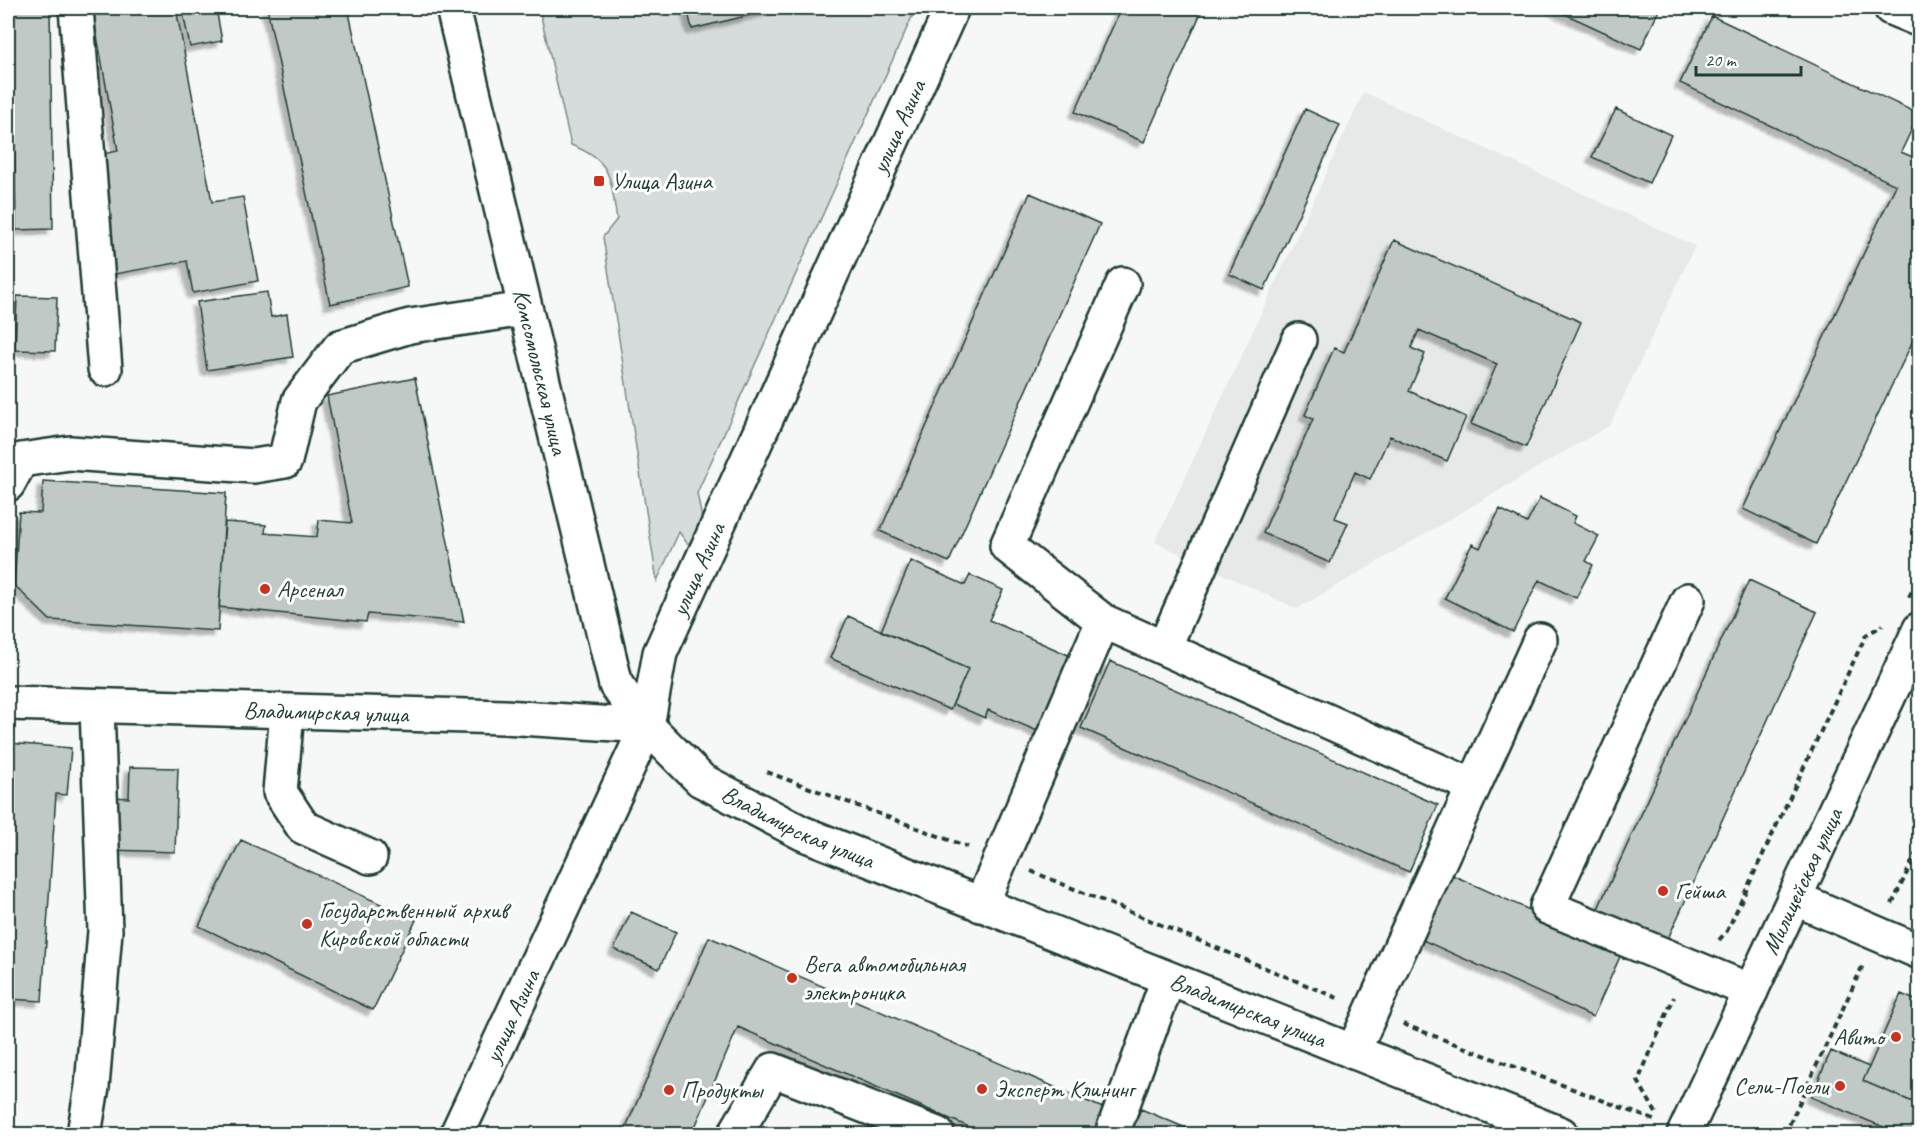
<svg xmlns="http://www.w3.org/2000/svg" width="1927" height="1142" font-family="Caveat,sans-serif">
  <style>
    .built { fill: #e6e9e8 }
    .green { fill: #d6dcdb; stroke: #7a8c88; stroke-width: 1.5 }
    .building { fill: #c0c9c6; stroke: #1f3d34; stroke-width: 1.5; filter: url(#shadow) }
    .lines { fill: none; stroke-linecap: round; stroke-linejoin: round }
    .minor-casing { stroke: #1f3d34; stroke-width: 38 }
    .major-casing { stroke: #1f3d34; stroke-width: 38 }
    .path { stroke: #1f3d34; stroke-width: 4; stroke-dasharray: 6 4.5; stroke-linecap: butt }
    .minor { stroke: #fff; stroke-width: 33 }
    .major { stroke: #fff; stroke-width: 33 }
    .poi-dot { fill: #c8321e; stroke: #fff; stroke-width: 2 }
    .labels { text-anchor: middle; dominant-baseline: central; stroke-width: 6; stroke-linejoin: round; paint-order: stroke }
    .street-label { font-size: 24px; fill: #1f3d34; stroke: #fff }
    .poi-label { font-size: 24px; fill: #1f3d34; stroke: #fff; text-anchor: start }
  </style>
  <defs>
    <filter id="shadow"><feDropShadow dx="-5.5" dy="5.5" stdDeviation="1.5" flood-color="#0004"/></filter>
  </defs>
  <rect width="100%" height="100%" fill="#f6f7f7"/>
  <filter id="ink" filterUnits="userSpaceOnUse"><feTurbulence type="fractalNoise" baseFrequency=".0167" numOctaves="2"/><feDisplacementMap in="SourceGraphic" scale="12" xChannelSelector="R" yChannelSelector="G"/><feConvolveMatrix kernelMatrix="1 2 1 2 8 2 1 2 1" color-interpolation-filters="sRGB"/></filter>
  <g filter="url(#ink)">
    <path class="built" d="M 1364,92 L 1695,246 L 1610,425 L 1297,609 L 1155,542 Z"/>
    <path class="green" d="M 539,8 L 916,8 L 697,493 L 704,529 L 697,543 L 687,543 L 679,532 L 657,581 L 603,237 L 617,219 C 610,180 614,161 571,145 Z"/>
    <path class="building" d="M 12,8 L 50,8 L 53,229 L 16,230 Z
      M 126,8 L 176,8 L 212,202 L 243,197 L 258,281 L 193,293 L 187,261 L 115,274 L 93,156 L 118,151 L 93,14 Z
      M 182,8 L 216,8 L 222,41 L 190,47 Z
      M 267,8 L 348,8 L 408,287 L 330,304 Z
      M 687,8 L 779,8 L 692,29 Z
      M 1121,8 L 1203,8 L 1144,142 L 1075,112 Z
      M 1552,8 L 1660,8 L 1641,49 Z
      M 1712,16 L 1919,114 L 1901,152 L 1920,160 L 1920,326 L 1816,544 L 1743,509 L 1896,185 L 1680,83 Z
      M 1305,109 L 1340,125 L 1264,290 L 1229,274 Z
      M 1616,109 L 1671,135 L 1649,183 L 1592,157 Z
      M 1030,193 L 1100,224 L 949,562 L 880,531 Z
      M 1394,240 L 1581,322 L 1526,447 L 1471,424 L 1497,364 L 1419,330 L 1411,348 L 1425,354 L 1409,391 L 1466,417 L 1447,461 L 1390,436 L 1370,479 L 1355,472 L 1335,518 L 1348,523 L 1330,563 L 1263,533 L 1313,419 L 1305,415 L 1334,348 L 1344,352 Z
      M 267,292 L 271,317 L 287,314 L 293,357 L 207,370 L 197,302 Z
      M 17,296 L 57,297 L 55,351 L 15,350 Z
      M 415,378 L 464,622 L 368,614 L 366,622 L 219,607 L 225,522 L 266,525 L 265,533 L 317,537 L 319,520 L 352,523 L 327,396 Z
      M 43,481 L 226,493 L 218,631 L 50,620 L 14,585 L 19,512 L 41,513 Z
      M 1540,498 L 1576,516 L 1573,523 L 1599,536 L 1586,561 L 1593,565 L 1576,598 L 1539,580 L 1513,632 L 1445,598 L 1472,544 L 1480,548 L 1500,509 L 1527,523 Z
      M 911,561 L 965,585 L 970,575 L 1003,590 L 989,620 L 1075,658 L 1042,733 L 988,710 L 985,718 L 953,704 L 968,669 L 881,631 Z
      M 1749,580 L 1817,612 L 1665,945 L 1596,913 Z
      M 848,616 L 968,669 L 950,710 L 830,658 Z
      M 1110,661 L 1438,805 L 1409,872 L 1081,728 Z
      M 8,743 L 71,748 L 67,795 L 56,794 L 42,1001 L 8,999 Z
      M 130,767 L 178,768 L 175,852 L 110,850 L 112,797 L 129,798 Z
      M 241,840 L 416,920 L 373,1010 L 199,926 Z
      M 1448,873 L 1622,952 L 1593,1017 L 1418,938 Z
      M 631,912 L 676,932 L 659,969 L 614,949 Z
      M 709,937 L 1105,1109 L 1094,1134 L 985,1134 L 738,1027 L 692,1134 L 623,1134 Z
      M 1901,994 L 1920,1002 L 1920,1105 L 1863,1081 Z
      M 1831,1051 L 1869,1067 L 1863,1081 L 1920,1105 L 1920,1134 L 1900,1134 L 1811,1097 Z
      M 1141,1109 L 1200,1134 L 1130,1134 Z"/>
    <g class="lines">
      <defs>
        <g id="minor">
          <path d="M 76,8 L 105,369"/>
          <path d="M 1891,8 L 1920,20"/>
          <path d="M 8,484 L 21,460 L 70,453 L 254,466 L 285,461 L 299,401 L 340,347 L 410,326 L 525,309"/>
          <path d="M 1688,600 L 1547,907 L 1751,991"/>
          <path d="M 1103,621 L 1007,546 L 1123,284"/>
          <path d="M 1164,648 L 1299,340"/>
          <path id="s1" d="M 8,703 L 504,717 L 647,726"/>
          <path d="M 287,712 L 280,792 L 303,827 L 370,857"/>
          <path d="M 1794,898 L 1920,952"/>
          <path d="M 981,905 L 1103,621 L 1473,786"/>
          <path d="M 1353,1052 L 1540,640"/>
          <path d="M 84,1134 L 92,1087 L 105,931 L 97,707"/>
          <path id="s2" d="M 457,1134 L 647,726 L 660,653 L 952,8"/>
          <path d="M 735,1134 L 773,1070 L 937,1134"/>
          <path d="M 1112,1134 L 1168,979"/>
          <path id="s3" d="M 1684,1134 L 1920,629"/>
        </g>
        <g id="major">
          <path id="s4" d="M 453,8 L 616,685 L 647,726 L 701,780 L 802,833 L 1561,1134"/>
        </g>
      </defs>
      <use href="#minor" class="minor-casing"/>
      <use href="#major" class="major-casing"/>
      <path class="path" d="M 1909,597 L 1920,575
        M 767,772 L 968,847
        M 1031,871 L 1340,999
        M 1892,904 L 1920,845
        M 1719,940 L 1727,931 L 1866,635 L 1883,625
        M 1403,1024 L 1654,1120
        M 1656,1113 L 1638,1081 L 1674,997
        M 1785,1134 L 1863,965"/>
      <use href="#minor" class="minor"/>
      <use href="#major" class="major"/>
    </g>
  </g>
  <g class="poi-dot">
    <rect x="593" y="175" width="12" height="12" rx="3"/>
    <circle cx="265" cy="589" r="6"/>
    <circle cx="1663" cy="891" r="6"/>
    <circle cx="307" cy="924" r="6"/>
    <circle cx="792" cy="978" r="6"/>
    <circle cx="1896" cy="1037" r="6"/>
    <circle cx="1840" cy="1086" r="6"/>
    <circle cx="982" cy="1089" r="6"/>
    <circle cx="669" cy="1090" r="6"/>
  </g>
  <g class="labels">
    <g class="street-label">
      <text stroke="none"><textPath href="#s2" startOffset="1102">улица Азина</textPath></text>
      <text stroke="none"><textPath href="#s4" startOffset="374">Комсомольская улица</textPath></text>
      <text stroke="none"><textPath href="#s2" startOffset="616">улица Азина</textPath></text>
      <text stroke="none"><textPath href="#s1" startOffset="318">Владимирская улица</textPath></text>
      <text stroke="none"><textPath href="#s4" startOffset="932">Владимирская улица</textPath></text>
      <text stroke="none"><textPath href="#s3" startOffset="279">Милицейская улица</textPath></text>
      <text stroke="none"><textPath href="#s4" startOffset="1418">Владимирская улица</textPath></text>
      <text stroke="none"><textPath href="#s2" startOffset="130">улица Азина</textPath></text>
    </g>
    <g class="poi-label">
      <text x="611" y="181">Улица Азина</text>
      <text x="277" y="589">Арсенал</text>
      <text x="1675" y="891">Гейша</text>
      <text x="319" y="910">Государственный архив<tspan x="319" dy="28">Кировской области</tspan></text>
      <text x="804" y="964">Вега автомобильная<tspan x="804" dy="28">электроника</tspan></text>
      <text x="1884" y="1037" text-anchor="end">Авито</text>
      <text x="1828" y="1086" text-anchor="end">Сели-Поели</text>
      <text x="994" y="1089">Эксперт Клининг</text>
      <text x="681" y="1090">Продукты</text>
    </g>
  </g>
  <rect width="1927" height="1142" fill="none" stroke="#fff" stroke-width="30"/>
  <rect x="15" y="15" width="1897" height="1112" fill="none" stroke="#1f3d34" stroke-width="2" filter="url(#ink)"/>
  <path d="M1696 66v9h105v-9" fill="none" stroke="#1f3d34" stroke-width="3"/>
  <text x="1705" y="66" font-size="18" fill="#1f3d34" stroke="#ffffff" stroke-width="4.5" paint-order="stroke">20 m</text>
</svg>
